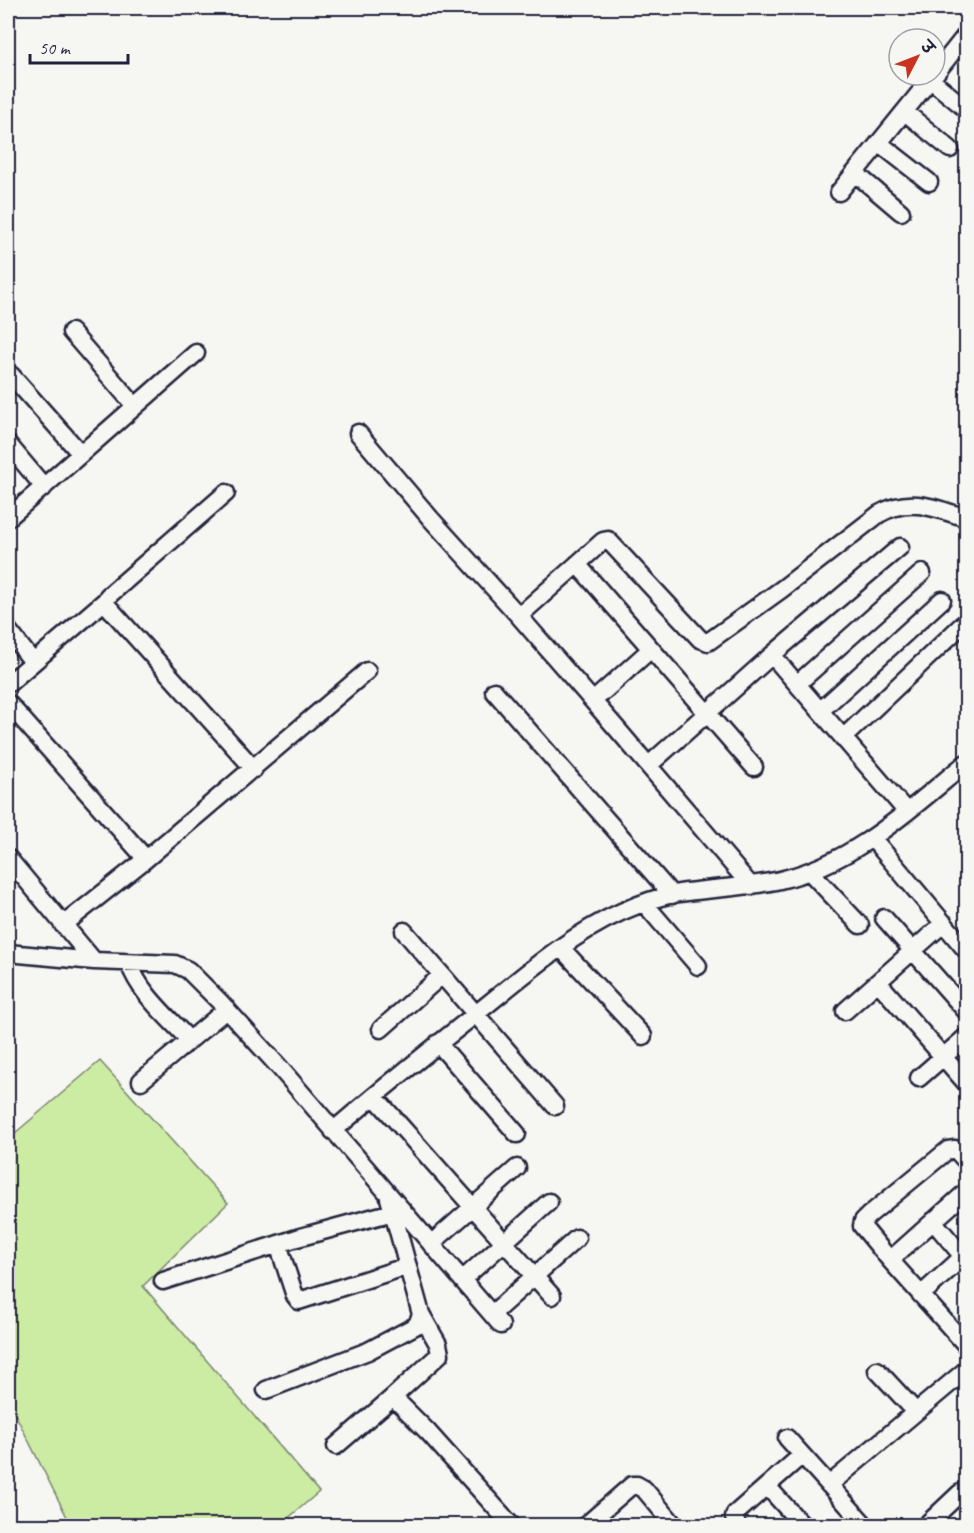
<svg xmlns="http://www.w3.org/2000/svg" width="974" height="1533" font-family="Caveat,'Playpen Sans Deva',sans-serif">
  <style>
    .green { fill: #cceba3; stroke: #77866f; stroke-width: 1.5 }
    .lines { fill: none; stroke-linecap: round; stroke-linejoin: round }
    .street-casing { stroke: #22223b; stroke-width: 21 }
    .street { stroke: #f6f6f2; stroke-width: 16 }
  </style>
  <rect width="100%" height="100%" fill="#f6f6f2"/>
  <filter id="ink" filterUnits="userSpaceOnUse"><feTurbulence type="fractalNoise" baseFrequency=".0167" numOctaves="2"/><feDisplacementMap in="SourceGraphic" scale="12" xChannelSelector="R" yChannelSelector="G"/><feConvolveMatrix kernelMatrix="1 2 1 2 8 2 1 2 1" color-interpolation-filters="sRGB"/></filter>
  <g filter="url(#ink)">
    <path class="green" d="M 100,1061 L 228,1203 L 143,1286 L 319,1492 L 280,1525 L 71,1525 L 8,1400 L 8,1139 Z"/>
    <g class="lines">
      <defs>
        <path id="street" d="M 935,74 L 966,35
          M 931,80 L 966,109
          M 905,112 L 950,149
          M 879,143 L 929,182
          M 855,173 L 901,212
          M 839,192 L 934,75
          M 71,332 L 135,406
          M 11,375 L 81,454
          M 358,433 L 431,519 L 519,616 L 618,730 L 751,886
          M 8,444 L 44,487
          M 226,493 L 108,596 L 105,603 L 254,769
          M 8,518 L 196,353
          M 577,564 L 754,767
          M 519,616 L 603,541 L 608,540 L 700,639 L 708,642 L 782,589 L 879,514 C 910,496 935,508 966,518
          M 8,630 L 33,662
          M 772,655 L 907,812
          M 8,684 L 106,600
          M 797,684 L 922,573
          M 494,691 L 672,895
          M 593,701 L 651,649
          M 8,703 L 146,859
          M 820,711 L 942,600
          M 843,738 L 963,624
          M 649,765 L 772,655 L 900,547
          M 873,839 L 966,950
          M 8,858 L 94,961
          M 810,872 L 860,925
          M 644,903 L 698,966
          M 884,918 L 966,1011
          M 63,925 L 146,859 L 367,671
          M 404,931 L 555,1106
          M 561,948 L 643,1036
          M 8,953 L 94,961 L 175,964 L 188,970 L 220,1002 L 280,1068 L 501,1325
          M 129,963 C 139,993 169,1018 189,1040
          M 878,982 L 966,1083
          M 845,1011 L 944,923
          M 381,1029 L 442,975
          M 438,1043 L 517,1134
          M 919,1078 L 966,1037
          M 141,1081 L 227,1009
          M 374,1096 L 552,1296
          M 333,1131 C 380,1090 428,1052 477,1013 C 522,977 568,936 621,912 C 637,905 655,898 673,894 C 708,888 745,888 780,880 C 854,863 909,810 966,763
          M 966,1161 L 955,1149 L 948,1150 L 869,1215 L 863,1221 L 862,1226 L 890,1260 L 966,1345
          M 933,1221 L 966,1260
          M 278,1244 L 295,1296 L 299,1301 L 408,1266
          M 431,1244 L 517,1168
          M 890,1260 L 966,1192
          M 462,1280 L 549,1202
          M 163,1281 L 297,1238 L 393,1212
          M 921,1295 L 966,1254
          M 492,1314 L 577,1238
          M 877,1370 L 916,1412
          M 266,1390 L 368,1351 L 417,1325 L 421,1314 L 389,1198
          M 393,1397 L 428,1432 L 512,1526
          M 787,1438 L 866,1526
          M 336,1446 L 393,1397 L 440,1354 L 438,1344 L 421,1314
          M 829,1485 L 966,1370
          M 767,1486 L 803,1526
          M 585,1526 L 632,1485 L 637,1485 L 644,1489 L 675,1526
          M 738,1526 L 734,1518 L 735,1514 L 802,1455
          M 925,1526 L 960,1493 L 966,1492"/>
      </defs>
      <use href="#street" class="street-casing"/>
      <use href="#street" class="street"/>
    </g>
  </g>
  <rect width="974" height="1533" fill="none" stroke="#f6f6f2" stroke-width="30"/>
  <rect x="15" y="15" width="944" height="1503" fill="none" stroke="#22223b" stroke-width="2" filter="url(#ink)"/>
  <g transform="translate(917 57) rotate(48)"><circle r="28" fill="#f6f6f2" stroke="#a1a1a9" stroke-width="1.5"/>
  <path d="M0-4.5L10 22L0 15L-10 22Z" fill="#c8321e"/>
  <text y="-9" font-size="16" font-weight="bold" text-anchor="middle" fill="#22223b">उ</text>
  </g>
  <path d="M30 54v9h98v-9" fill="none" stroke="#22223b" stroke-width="3"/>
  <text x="39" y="54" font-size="18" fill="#22223b" stroke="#f6f6f2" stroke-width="4.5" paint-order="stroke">50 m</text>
</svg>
